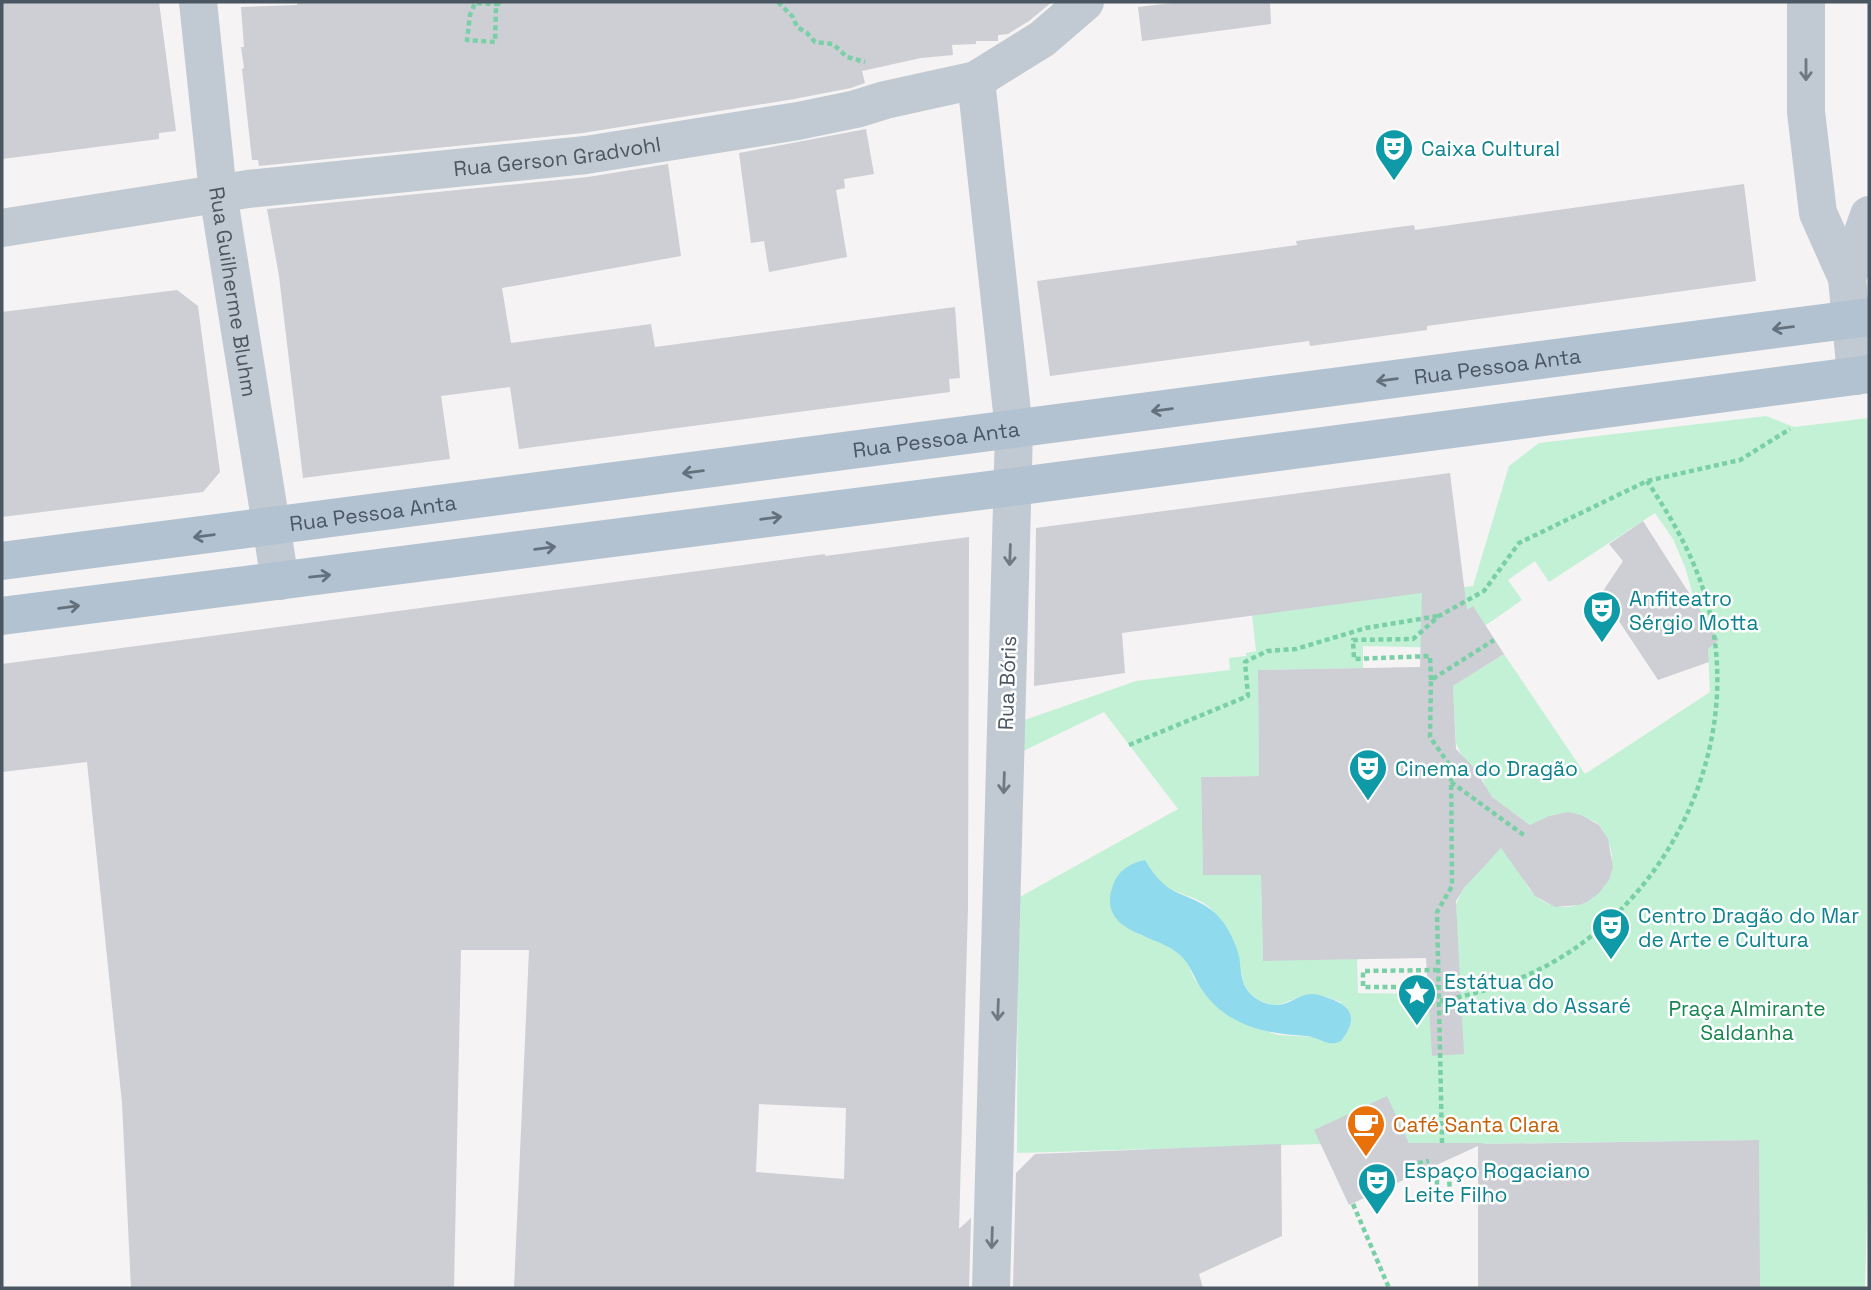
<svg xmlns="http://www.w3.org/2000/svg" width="1871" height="1290" font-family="'Space Grotesk',sans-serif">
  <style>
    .green { fill: #c3f1d5; fill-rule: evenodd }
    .water { fill: #90daee }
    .building { fill: #cdcfd5; fill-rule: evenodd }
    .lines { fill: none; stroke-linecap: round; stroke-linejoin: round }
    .path { stroke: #7ad0a6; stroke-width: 4.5; stroke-dasharray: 5 3.5; stroke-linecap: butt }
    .street { stroke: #c1cad2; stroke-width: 38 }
    .primary { stroke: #b3c2d1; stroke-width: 38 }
    .oneway { stroke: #6e7983 }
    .oneway2 { stroke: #64717d }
    .labels { text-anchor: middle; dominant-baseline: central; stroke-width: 5; stroke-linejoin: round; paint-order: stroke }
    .culture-label { font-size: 21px; fill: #0d838f; stroke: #fff; text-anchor: start }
    .street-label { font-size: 21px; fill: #4a5661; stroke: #fff }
    .park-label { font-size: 21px; fill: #17864f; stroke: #fff }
    .food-label { font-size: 21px; fill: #c56008; stroke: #fff; text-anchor: start }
  </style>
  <rect width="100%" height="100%" fill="#f5f3f3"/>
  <path class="green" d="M 1766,416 L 1794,427 L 1869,418 L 1869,1142 L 1865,1288 L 1759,1288 L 1759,1140 L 1478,1144 L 1409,1143 L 1387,1097 L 1315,1130 L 1321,1144 L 1017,1153 L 1018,898 L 1178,809 L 1104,712 L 1019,753 L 1019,722 L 1136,681 L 1230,670 L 1229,658 L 1246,656 L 1246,653 L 1256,651 L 1252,615 L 1473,586 L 1509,466 L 1539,443 ZM 1655,513 L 1673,539 L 1685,567 L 1708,649 L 1710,692 L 1585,774 L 1504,654 L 1453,686 L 1456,743 L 1461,754 L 1483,780 L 1489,795 L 1532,826 C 1547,815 1564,809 1582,817 C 1586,819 1593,820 1597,823 C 1602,827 1605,835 1608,841 C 1627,885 1574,927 1537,897 C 1528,890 1524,881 1520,871 C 1512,854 1501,839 1492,824 L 1482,867 L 1461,892 L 1456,905 L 1461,1010 L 1429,1011 L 1428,994 L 1358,993 L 1357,959 L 1263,960 L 1261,875 L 1203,875 L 1201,777 L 1259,776 L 1258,670 L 1363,668 L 1363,646 L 1453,648 L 1522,600 L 1508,580 L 1535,561 L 1549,582 ZM 1145,860 C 1152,873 1161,885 1175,891 C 1188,897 1203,899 1213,911 C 1220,919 1237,949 1239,959 C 1243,976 1241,990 1259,1000 C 1281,1013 1289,996 1310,995 C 1320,994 1331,999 1341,1002 L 1323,1042 L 1313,1037 L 1278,1035 L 1237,1021 L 1205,994 L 1194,978 L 1186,960 L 1177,952 L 1154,939 L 1140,935 Z"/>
  <path class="water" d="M 1145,860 C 1152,872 1161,884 1174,891 C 1193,900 1210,904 1223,922 C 1230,932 1236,944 1239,956 C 1242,974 1240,988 1257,999 C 1262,1003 1270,1005 1277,1005 C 1290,1005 1298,994 1312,994 C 1317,994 1323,996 1328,998 C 1353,1006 1358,1019 1341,1041 C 1327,1048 1320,1037 1306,1036 C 1266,1034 1227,1026 1202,990 C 1194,978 1190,963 1179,954 C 1155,933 1096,933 1113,885 C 1118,870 1131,863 1145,860 Z"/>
  <path class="building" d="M 2,2 L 159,2 L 176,131 L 159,133 L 159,139 L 2,159 Z
    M 297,2 L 1052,2 L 1029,21 L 1008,34 L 998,35 L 998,41 L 976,41 L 976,44 L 952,45 L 953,55 L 921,58 L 862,71 L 865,83 L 851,88 L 794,99 L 583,133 L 259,166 L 258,160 L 252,160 L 242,69 L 244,68 L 241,47 L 244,47 L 241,7 L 297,5 Z
    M 1181,2 L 1270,2 L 1271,24 L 1142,41 L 1138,7 Z
    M 866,129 L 874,174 L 844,179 L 845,188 L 836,190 L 847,257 L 769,272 L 764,241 L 751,243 L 739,153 Z
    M 668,164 L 681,256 L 502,288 L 511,343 L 651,324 L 655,347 L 955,307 L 960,378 L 949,379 L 950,392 L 519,449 L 510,387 L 441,396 L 450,459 L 303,478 L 279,276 L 267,209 L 588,177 Z
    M 1744,184 L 1756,281 L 1427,326 L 1427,330 L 1310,346 L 1309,341 L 1050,376 L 1037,281 L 1297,245 L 1296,241 L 1414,225 L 1415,230 Z
    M 177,290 L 198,306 L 220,472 L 203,492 L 2,517 L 2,312 Z
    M 1450,473 L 1467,610 L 1473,606 L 1504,654 L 1453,686 L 1456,749 L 1475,769 L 1492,797 L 1530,825 L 1549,816 L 1568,812 L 1581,815 L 1599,825 L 1608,839 L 1613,867 L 1609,880 L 1599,893 L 1587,902 L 1579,905 L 1555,907 L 1535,896 L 1501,848 L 1464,888 L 1456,901 L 1464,1054 L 1432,1056 L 1426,958 L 1263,961 L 1261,875 L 1203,875 L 1201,777 L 1259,776 L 1258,670 L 1420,667 L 1422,593 L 1122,633 L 1125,673 L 1034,686 L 1036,528 Z
    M 1643,521 L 1719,640 L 1708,649 L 1709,662 L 1658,680 L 1601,594 L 1623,561 L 1609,544 Z
    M 969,537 L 968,907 L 959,1229 L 971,1218 L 969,1288 L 514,1288 L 529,950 L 461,950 L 454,1288 L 131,1288 L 122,1103 L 87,762 L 2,772 L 2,664 L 825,554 L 825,556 ZM 759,1104 L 846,1108 L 844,1179 L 756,1172 Z
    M 1387,1096 L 1409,1143 L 1485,1143 L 1482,1144 L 1759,1140 L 1760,1288 L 1478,1288 L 1478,1146 L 1349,1205 L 1314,1130 Z
    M 1281,1144 L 1282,1236 L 1199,1274 L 1203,1288 L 1013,1288 L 1016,1173 L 1035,1154 Z"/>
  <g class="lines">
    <path class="path" d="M 778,2 L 793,17 L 797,27 L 807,33 L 815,42 L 833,44 L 847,57 L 865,62
      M 499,4 L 475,3 L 470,15 L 467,40 L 495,42 L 496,8 L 499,2
      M 1431,680 L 1430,656 L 1354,659 L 1353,640 L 1413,639 L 1439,616 L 1484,591 L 1519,543 L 1647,481 L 1740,460 L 1790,429
      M 1129,745 L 1248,696 L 1245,662 L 1267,651 L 1296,649 L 1366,628 L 1438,616
      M 1451,782 L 1525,836
      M 1438,970 L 1363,971 L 1363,987 L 1439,987
      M 1440,1001 C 1480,993 1519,982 1555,961 C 1678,889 1747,734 1705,595 C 1692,553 1671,517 1647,481
      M 1442,1143 L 1437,912 L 1452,886 L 1451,767 L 1430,737 L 1431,680 L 1494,640
      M 1418,1163 L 1429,1161
      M 1437,1171 L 1437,1193 L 1450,1194 L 1449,1176
      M 1353,1204 L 1389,1288"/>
    <g class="street">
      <path id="s1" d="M 198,2 L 218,193 L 280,581"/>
      <path d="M 1806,2 L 1806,112 L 1818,213 L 1847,278 L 1856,376"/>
      <path d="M 976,80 L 1014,430 L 991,1288"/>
      <path id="s2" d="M 2,228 L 248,189 L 586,155 L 798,121 L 856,109 L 885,100 L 976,80 L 1042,39 L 1085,2"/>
      <path d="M 1847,278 L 1869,215"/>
    </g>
    <g class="primary">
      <path id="s3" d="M 2,561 L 1869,317"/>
      <path d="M 2,616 L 1012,487 L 1869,374"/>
    </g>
  </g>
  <defs><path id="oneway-shaft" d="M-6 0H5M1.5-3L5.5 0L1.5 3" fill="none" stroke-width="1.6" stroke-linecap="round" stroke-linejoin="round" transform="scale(1.75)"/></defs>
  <g class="oneway">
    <use href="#oneway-shaft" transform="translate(1806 70) rotate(90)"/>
    <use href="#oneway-shaft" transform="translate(1010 555) rotate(92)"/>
    <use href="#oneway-shaft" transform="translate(1004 783) rotate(92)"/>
    <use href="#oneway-shaft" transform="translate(998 1010) rotate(92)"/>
    <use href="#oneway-shaft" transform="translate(992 1238) rotate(92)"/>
  </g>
  <g class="oneway2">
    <use href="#oneway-shaft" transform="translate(1783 328) rotate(173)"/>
    <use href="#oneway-shaft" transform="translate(1387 380) rotate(172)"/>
    <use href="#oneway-shaft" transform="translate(1162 410) rotate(172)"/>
    <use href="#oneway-shaft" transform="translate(693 472) rotate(173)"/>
    <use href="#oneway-shaft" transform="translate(771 518) rotate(-7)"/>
    <use href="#oneway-shaft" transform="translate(204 536) rotate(172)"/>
    <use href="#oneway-shaft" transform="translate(545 548) rotate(-7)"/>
    <use href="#oneway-shaft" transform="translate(320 576) rotate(-6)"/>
    <use href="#oneway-shaft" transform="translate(69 607) rotate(-8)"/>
  </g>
  <defs>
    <symbol id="theatre-pin" viewBox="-11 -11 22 30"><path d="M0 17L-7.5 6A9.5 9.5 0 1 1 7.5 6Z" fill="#0f9aa8" stroke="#fff"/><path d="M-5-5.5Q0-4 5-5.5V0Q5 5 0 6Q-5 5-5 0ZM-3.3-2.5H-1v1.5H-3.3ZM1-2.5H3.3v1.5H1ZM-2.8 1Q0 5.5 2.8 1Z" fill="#fff"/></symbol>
    <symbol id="sight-pin" viewBox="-11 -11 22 30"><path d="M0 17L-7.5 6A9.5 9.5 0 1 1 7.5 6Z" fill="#0f9aa8" stroke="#fff"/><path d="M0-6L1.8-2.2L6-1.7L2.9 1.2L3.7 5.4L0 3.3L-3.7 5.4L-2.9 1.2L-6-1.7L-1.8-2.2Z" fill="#fff"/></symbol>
    <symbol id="cafe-pin" viewBox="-11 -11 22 30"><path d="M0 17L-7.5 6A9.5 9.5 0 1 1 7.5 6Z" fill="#e8710a" stroke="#fff"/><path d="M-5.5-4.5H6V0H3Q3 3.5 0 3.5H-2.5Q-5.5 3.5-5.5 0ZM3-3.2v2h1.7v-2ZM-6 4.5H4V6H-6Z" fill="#fff"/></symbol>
  </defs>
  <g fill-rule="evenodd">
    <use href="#theatre-pin" x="1372" y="126" width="44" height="60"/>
    <use href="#theatre-pin" x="1580" y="588" width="44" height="60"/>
    <use href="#theatre-pin" x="1346" y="746" width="44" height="60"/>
    <use href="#theatre-pin" x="1589" y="905" width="44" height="60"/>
    <use href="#sight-pin" x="1395" y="971" width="44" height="60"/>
    <use href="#cafe-pin" x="1344" y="1102" width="44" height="60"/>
    <use href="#theatre-pin" x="1355" y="1160" width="44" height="60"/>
  </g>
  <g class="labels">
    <g class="culture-label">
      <text x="1421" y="148">Caixa Cultural</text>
      <text x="1629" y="598">Anfiteatro<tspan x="1629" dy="24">Sérgio Motta</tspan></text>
      <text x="1395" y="768">Cinema do Dragão</text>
      <text x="1638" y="915">Centro Dragão do Mar<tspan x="1638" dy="24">de Arte e Cultura</tspan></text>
      <text x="1444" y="981">Estátua do<tspan x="1444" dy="24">Patativa do Assaré</tspan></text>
      <text x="1404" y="1170">Espaço Rogaciano<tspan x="1404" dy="24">Leite Filho</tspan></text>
    </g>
    <g class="street-label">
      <text stroke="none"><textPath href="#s2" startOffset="560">Rua Gerson Gradvohl</textPath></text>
      <text stroke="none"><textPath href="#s1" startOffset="292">Rua Guilherme Bluhm</textPath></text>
      <text stroke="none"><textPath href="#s3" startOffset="1508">Rua Pessoa Anta</textPath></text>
      <text stroke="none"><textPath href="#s3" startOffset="942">Rua Pessoa Anta</textPath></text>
      <text stroke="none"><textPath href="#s3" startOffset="374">Rua Pessoa Anta</textPath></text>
      <text transform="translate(1007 683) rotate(-88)">Rua Bóris</text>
    </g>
    <g class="park-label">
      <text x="1747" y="1008">Praça Almirante<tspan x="1747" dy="24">Saldanha</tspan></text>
    </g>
    <g class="food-label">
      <text x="1393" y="1124">Café Santa Clara</text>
    </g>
  </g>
  <rect width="1871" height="1290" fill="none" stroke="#4a5661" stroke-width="7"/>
</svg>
